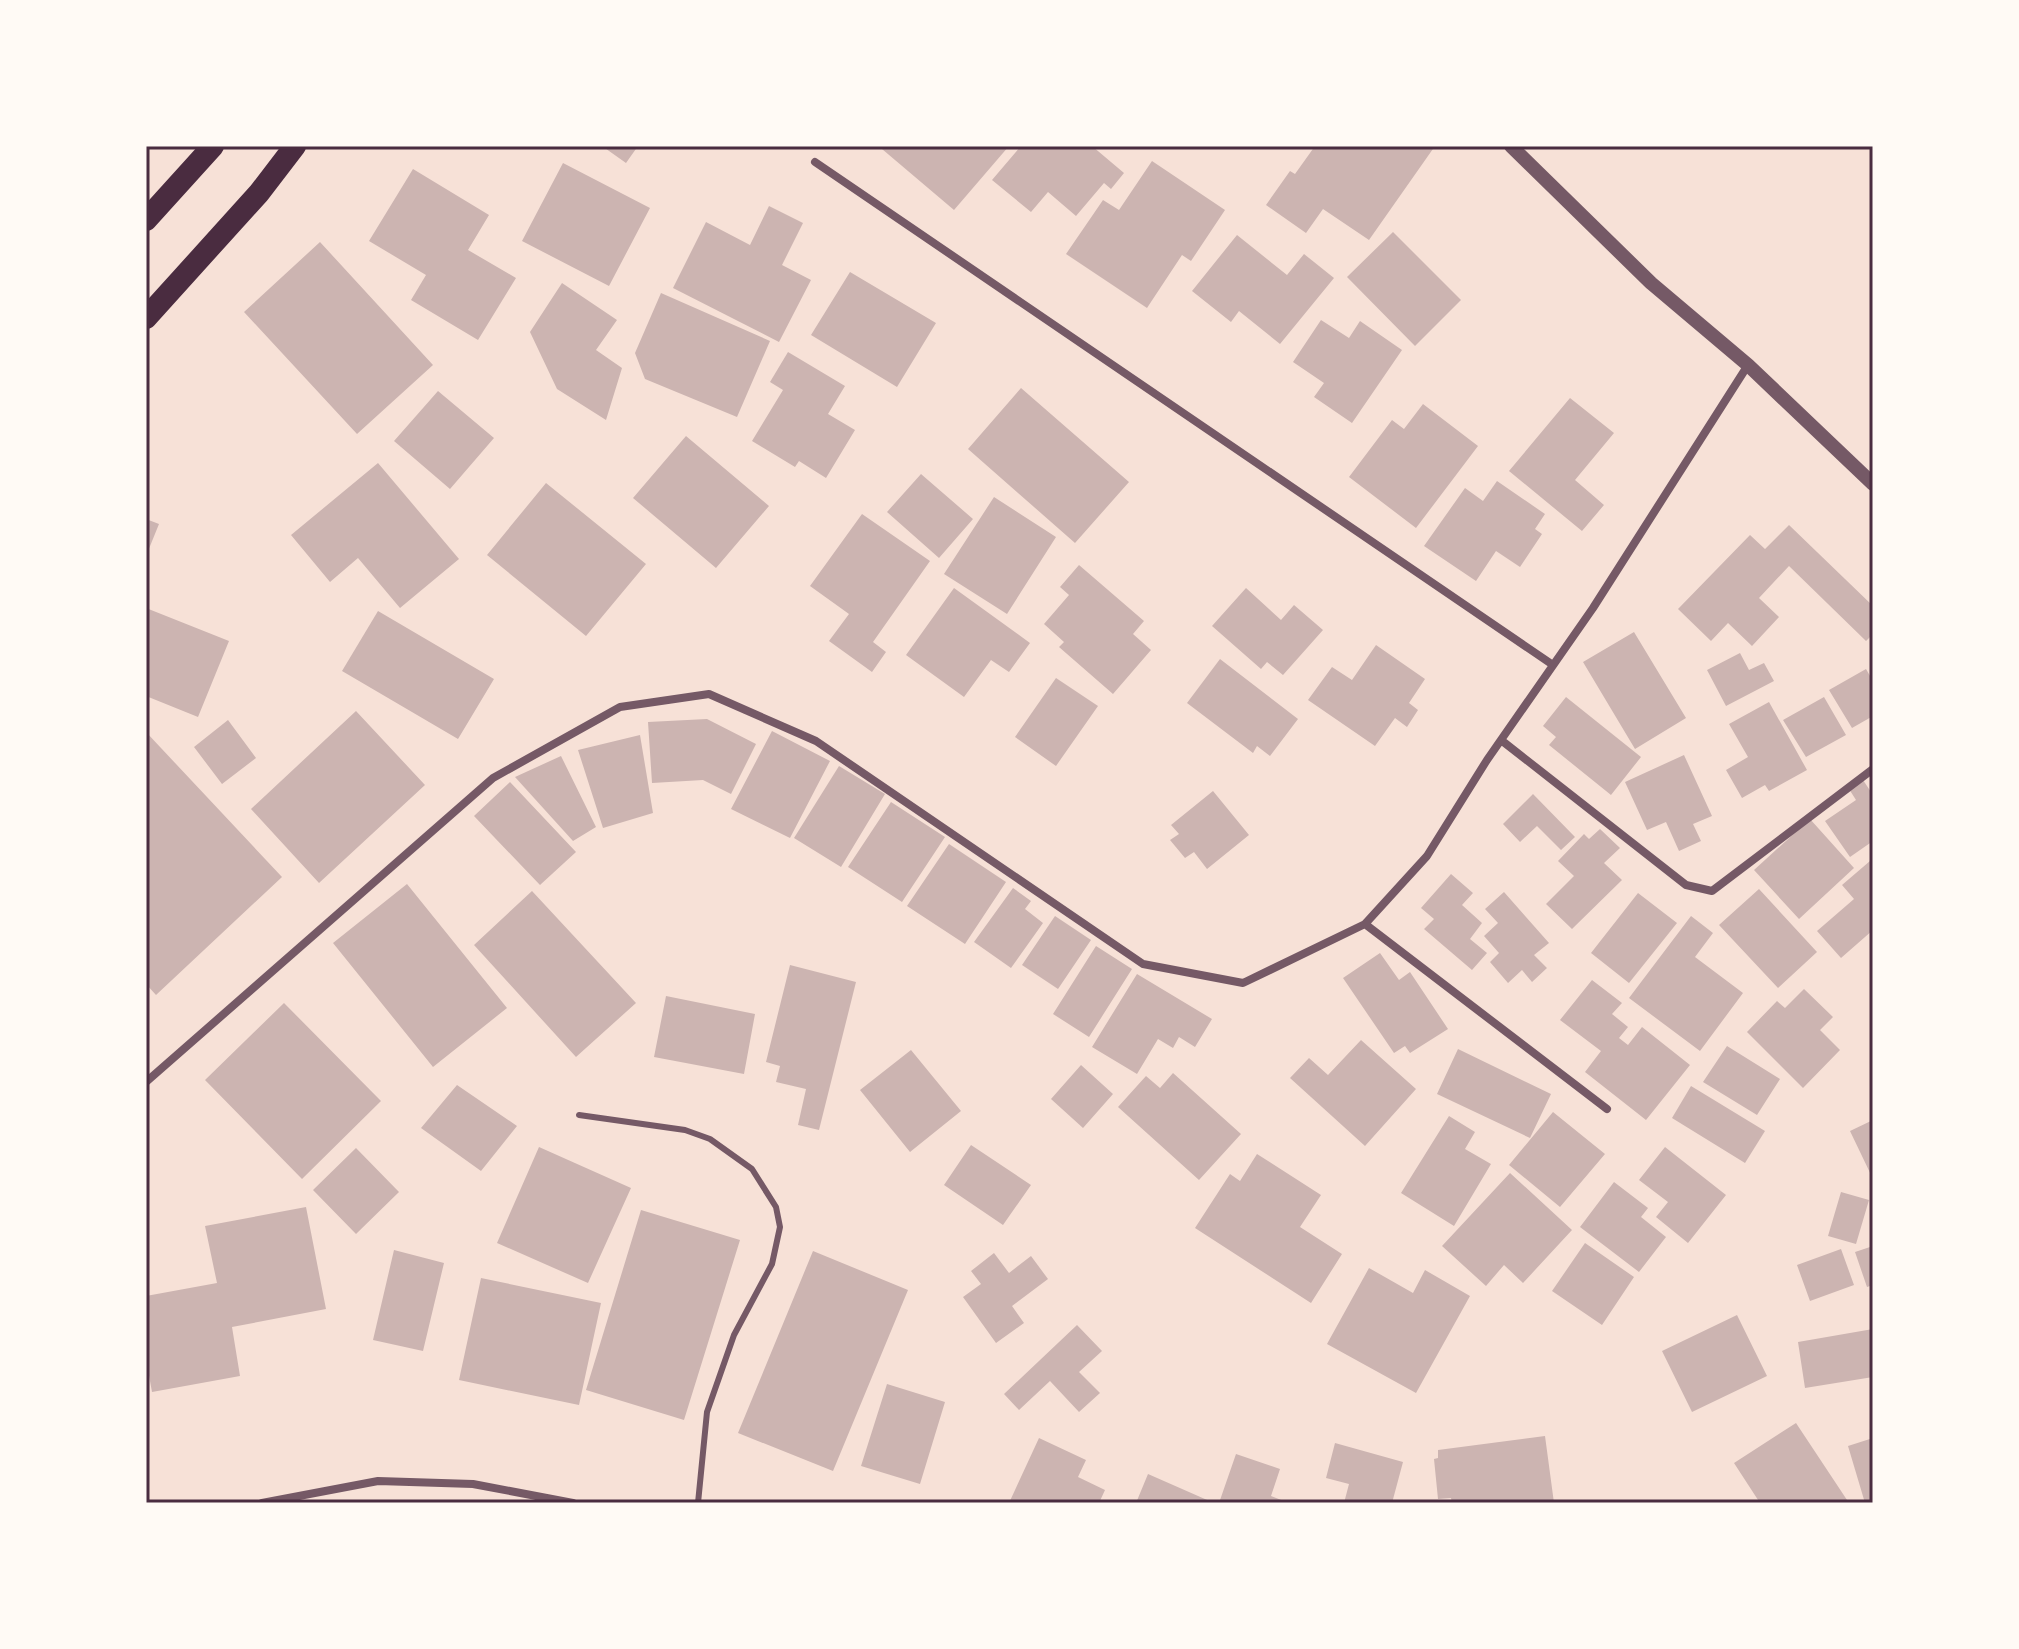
<svg xmlns="http://www.w3.org/2000/svg" width="2019" height="1649" font-family="'Archivo Narrow',sans-serif">
  <style>
    .building { fill: #ccb4b1 }
    .lines { fill: none; stroke-linecap: round; stroke-linejoin: round }
    .service { stroke: #755966; stroke-width: 6 }
    .minor { stroke: #755966; stroke-width: 8 }
    .tertiary { stroke: #755966; stroke-width: 14 }
    .trunk { stroke: #4a2c40; stroke-width: 22 }
    .neatline { fill: none; stroke: #4a2c40; stroke-width: 3 }
  </style>
  <rect width="100%" height="100%" fill="#f7e1d7"/>
  <path class="building" d="M 602,146 L 638,146 L 626,163 Z
    M 884,146 L 1009,146 L 954,210 L 882,149 Z
    M 1021,146 L 1092,146 L 1124,173 L 1111,189 L 1104,183 L 1076,216 L 1048,192 L 1031,212 L 992,180 Z
    M 1315,146 L 1435,146 L 1369,240 L 1323,209 L 1306,233 L 1266,205 L 1290,171 L 1295,174 Z
    M 1152,161 L 1225,210 L 1191,261 L 1182,255 L 1147,308 L 1066,254 L 1103,200 L 1119,210 Z
    M 563,163 L 650,208 L 609,286 L 522,241 Z
    M 413,169 L 489,215 L 468,250 L 516,278 L 478,340 L 411,300 L 426,275 L 369,241 Z
    M 769,206 L 803,223 L 782,265 L 811,280 L 779,342 L 673,288 L 706,222 L 750,245 Z
    M 1393,232 L 1461,300 L 1415,346 L 1347,277 Z
    M 1237,235 L 1287,275 L 1304,254 L 1334,278 L 1280,344 L 1239,311 L 1231,322 L 1192,291 Z
    M 320,242 L 433,365 L 357,434 L 244,312 Z
    M 850,272 L 936,323 L 897,387 L 811,335 Z
    M 562,283 L 617,320 L 596,350 L 622,368 L 606,420 L 557,389 L 530,332 Z
    M 661,293 L 770,341 L 737,417 L 645,379 L 635,353 Z
    M 1321,320 L 1349,338 L 1360,321 L 1402,350 L 1352,423 L 1314,397 L 1324,383 L 1293,362 Z
    M 788,352 L 845,386 L 828,414 L 855,430 L 826,478 L 799,461 L 795,467 L 752,441 L 783,390 L 770,382 Z
    M 1021,388 L 1129,482 L 1075,543 L 968,449 Z
    M 438,391 L 494,438 L 450,489 L 394,441 Z
    M 1570,398 L 1614,433 L 1575,480 L 1604,505 L 1582,531 L 1509,471 Z
    M 1423,404 L 1478,446 L 1416,528 L 1349,477 L 1392,420 L 1404,429 Z
    M 686,436 L 769,506 L 716,568 L 633,498 Z
    M 378,463 L 459,559 L 400,608 L 358,558 L 330,582 L 291,535 Z
    M 921,474 L 973,519 L 939,558 L 887,512 Z
    M 1497,481 L 1545,514 L 1535,529 L 1542,534 L 1520,567 L 1496,551 L 1476,581 L 1424,546 L 1465,488 L 1483,501 Z
    M 546,483 L 646,564 L 586,636 L 487,555 Z
    M 994,497 L 1056,537 L 1007,614 L 944,574 Z
    M 862,514 L 930,561 L 873,642 L 886,652 L 872,672 L 829,641 L 849,614 L 810,586 Z
    M 146,519 L 159,524 L 146,556 Z
    M 1789,525 L 1873,606 L 1873,634 L 1866,641 L 1789,566 L 1759,598 L 1779,617 L 1752,646 L 1728,623 L 1711,641 L 1678,609 L 1750,535 L 1765,549 Z
    M 1079,565 L 1144,621 L 1133,634 L 1151,650 L 1113,694 L 1059,647 L 1064,642 L 1044,624 L 1069,595 L 1060,587 Z
    M 954,588 L 1030,643 L 1009,672 L 991,660 L 964,697 L 906,655 Z
    M 1246,588 L 1281,620 L 1294,605 L 1323,630 L 1283,675 L 1267,662 L 1261,669 L 1212,626 Z
    M 146,608 L 229,641 L 198,717 L 146,696 Z
    M 378,611 L 494,679 L 458,739 L 342,671 Z
    M 1634,632 L 1686,718 L 1635,749 L 1583,662 Z
    M 1376,645 L 1425,679 L 1409,703 L 1418,710 L 1407,727 L 1395,718 L 1375,746 L 1308,700 L 1332,667 L 1352,680 Z
    M 1740,653 L 1749,670 L 1764,663 L 1774,681 L 1726,706 L 1707,670 Z
    M 1220,659 L 1298,719 L 1270,756 L 1257,746 L 1253,753 L 1187,703 Z
    M 1866,669 L 1873,681 L 1873,716 L 1852,728 L 1829,690 Z
    M 1056,678 L 1098,706 L 1056,766 L 1015,737 Z
    M 1566,697 L 1641,757 L 1611,795 L 1549,745 L 1556,737 L 1543,726 Z
    M 1824,697 L 1846,735 L 1806,757 L 1783,720 Z
    M 1769,702 L 1807,770 L 1769,791 L 1765,785 L 1742,798 L 1726,770 L 1748,757 L 1729,724 Z
    M 356,711 L 425,785 L 319,883 L 251,809 Z
    M 707,719 L 756,744 L 731,794 L 703,780 L 652,783 L 648,722 Z
    M 228,720 L 256,758 L 222,784 L 194,747 Z
    M 772,731 L 830,761 L 790,838 L 731,809 Z
    M 146,732 L 282,877 L 156,995 L 146,984 Z
    M 640,735 L 653,813 L 603,828 L 578,750 Z
    M 1684,755 L 1712,816 L 1693,824 L 1701,841 L 1679,851 L 1666,822 L 1647,830 L 1625,782 Z
    M 561,756 L 596,827 L 573,841 L 515,777 Z
    M 839,766 L 885,794 L 841,867 L 794,838 Z
    M 1863,780 L 1873,795 L 1873,841 L 1850,857 L 1825,821 L 1856,800 L 1849,789 Z
    M 510,782 L 576,852 L 540,885 L 474,816 Z
    M 1213,791 L 1249,835 L 1207,869 L 1194,852 L 1185,858 L 1170,840 L 1179,834 L 1171,825 Z
    M 1533,794 L 1575,837 L 1561,850 L 1537,826 L 1520,842 L 1503,824 Z
    M 891,802 L 945,837 L 902,902 L 848,867 Z
    M 1810,819 L 1854,868 L 1799,919 L 1754,870 Z
    M 1600,829 L 1620,848 L 1604,863 L 1622,880 L 1572,929 L 1546,904 L 1574,876 L 1558,861 L 1584,834 L 1589,839 Z
    M 949,844 L 1006,882 L 965,944 L 907,906 Z
    M 1870,861 L 1873,865 L 1873,930 L 1841,958 L 1817,931 L 1854,899 L 1842,885 Z
    M 1451,874 L 1473,893 L 1462,905 L 1482,923 L 1470,939 L 1487,953 L 1472,970 L 1424,929 L 1434,919 L 1421,908 Z
    M 407,884 L 507,1008 L 433,1067 L 333,943 Z
    M 1013,888 L 1031,901 L 1025,909 L 1043,923 L 1011,968 L 974,942 Z
    M 1759,889 L 1817,952 L 1778,988 L 1719,925 Z
    M 532,891 L 636,1003 L 576,1057 L 474,945 Z
    M 1504,892 L 1549,943 L 1534,955 L 1547,968 L 1532,982 L 1522,970 L 1508,983 L 1490,962 L 1499,953 L 1484,936 L 1498,923 L 1485,909 Z
    M 1638,893 L 1677,923 L 1629,983 L 1591,953 Z
    M 1055,916 L 1091,940 L 1058,989 L 1022,965 Z
    M 1691,916 L 1713,933 L 1695,957 L 1743,993 L 1700,1051 L 1629,998 Z
    M 1096,946 L 1132,969 L 1089,1037 L 1053,1014 Z
    M 1380,953 L 1399,980 L 1410,972 L 1448,1029 L 1410,1053 L 1405,1046 L 1394,1053 L 1343,978 Z
    M 790,965 L 856,982 L 819,1130 L 798,1125 L 806,1089 L 776,1082 L 780,1066 L 766,1062 Z
    M 1137,974 L 1212,1019 L 1195,1047 L 1179,1037 L 1173,1048 L 1158,1039 L 1137,1074 L 1092,1047 Z
    M 1592,980 L 1622,1003 L 1612,1014 L 1628,1027 L 1619,1038 L 1628,1045 L 1642,1027 L 1690,1065 L 1646,1120 L 1585,1072 L 1601,1051 L 1560,1020 Z
    M 1804,989 L 1833,1017 L 1820,1030 L 1840,1050 L 1803,1088 L 1747,1032 L 1777,1001 L 1785,1008 Z
    M 666,996 L 755,1014 L 744,1074 L 654,1057 Z
    M 284,1003 L 381,1101 L 302,1179 L 205,1080 Z
    M 1361,1040 L 1416,1089 L 1365,1146 L 1290,1078 L 1309,1058 L 1328,1075 Z
    M 1727,1046 L 1780,1079 L 1757,1115 L 1703,1082 Z
    M 1458,1049 L 1551,1094 L 1530,1138 L 1437,1094 Z
    M 911,1050 L 961,1111 L 910,1152 L 860,1090 Z
    M 1081,1065 L 1113,1094 L 1083,1128 L 1051,1099 Z
    M 1173,1073 L 1241,1134 L 1199,1180 L 1118,1107 L 1146,1076 L 1160,1088 Z
    M 457,1085 L 517,1126 L 481,1171 L 421,1128 Z
    M 1691,1086 L 1765,1131 L 1745,1163 L 1672,1118 Z
    M 1553,1112 L 1605,1154 L 1560,1207 L 1509,1165 Z
    M 1449,1116 L 1475,1132 L 1465,1149 L 1491,1164 L 1454,1226 L 1401,1193 Z
    M 1873,1120 L 1873,1179 L 1850,1131 Z
    M 971,1145 L 1031,1185 L 1003,1225 L 944,1185 Z
    M 539,1147 L 631,1188 L 588,1283 L 497,1243 Z
    M 1665,1147 L 1726,1195 L 1688,1243 L 1656,1217 L 1668,1202 L 1639,1180 Z
    M 356,1148 L 399,1192 L 356,1234 L 313,1190 Z
    M 1257,1154 L 1321,1195 L 1300,1227 L 1342,1254 L 1311,1303 L 1195,1228 L 1230,1174 L 1240,1181 Z
    M 1510,1173 L 1572,1230 L 1523,1283 L 1504,1265 L 1486,1286 L 1442,1246 Z
    M 1614,1182 L 1648,1208 L 1641,1217 L 1666,1237 L 1639,1272 L 1580,1227 Z
    M 1841,1192 L 1869,1200 L 1856,1244 L 1828,1236 Z
    M 306,1207 L 326,1309 L 232,1327 L 240,1376 L 152,1392 L 146,1359 L 146,1296 L 217,1283 L 205,1226 Z
    M 641,1210 L 740,1240 L 684,1420 L 586,1390 Z
    M 1585,1243 L 1634,1277 L 1602,1325 L 1552,1291 Z
    M 1873,1246 L 1873,1285 L 1867,1287 L 1855,1252 Z
    M 1841,1249 L 1854,1285 L 1810,1301 L 1797,1265 Z
    M 394,1250 L 444,1263 L 423,1351 L 373,1340 Z
    M 813,1251 L 908,1290 L 833,1471 L 738,1433 Z
    M 994,1253 L 1009,1273 L 1031,1256 L 1048,1279 L 1012,1306 L 1024,1323 L 996,1343 L 963,1297 L 981,1284 L 971,1271 Z
    M 1369,1268 L 1413,1293 L 1425,1270 L 1470,1296 L 1416,1393 L 1327,1344 Z
    M 481,1278 L 601,1303 L 579,1405 L 459,1380 Z
    M 1737,1315 L 1767,1376 L 1692,1412 L 1662,1351 Z
    M 1077,1325 L 1102,1351 L 1079,1372 L 1100,1393 L 1079,1412 L 1050,1381 L 1019,1410 L 1004,1394 Z
    M 1873,1329 L 1873,1377 L 1805,1388 L 1798,1342 Z
    M 887,1384 L 945,1402 L 920,1484 L 861,1466 Z
    M 1796,1423 L 1849,1503 L 1760,1503 L 1734,1463 Z
    M 1545,1436 L 1554,1503 L 1452,1503 L 1451,1498 L 1438,1499 L 1434,1459 L 1438,1458 L 1438,1450 Z
    M 1039,1438 L 1086,1460 L 1078,1477 L 1105,1490 L 1099,1503 L 1009,1503 Z
    M 1873,1438 L 1873,1503 L 1865,1503 L 1848,1446 Z
    M 1335,1443 L 1403,1462 L 1392,1503 L 1344,1503 L 1349,1484 L 1326,1478 Z
    M 1236,1454 L 1280,1469 L 1271,1496 L 1289,1503 L 1219,1503 Z
    M 1148,1474 L 1214,1503 L 1136,1503 Z"/>
  <g class="lines">
    <path class="service" d="M 579,1115 L 685,1130 L 710,1139 L 752,1169 L 776,1207 L 780,1227 L 772,1264 L 734,1335 L 707,1412 L 698,1503"/>
    <path class="minor" d="M 815,162 L 1553,665
      M 1501,740 L 1686,885 L 1712,891 L 1873,769
      M 1365,924 L 1607,1109
      M 146,1082 L 493,778 L 620,707 L 709,694 L 816,741 L 1143,964 L 1243,983 L 1365,924 L 1427,856 L 1487,760 L 1593,608 L 1748,365
      M 262,1503 L 378,1481 L 473,1484 L 573,1503"/>
    <path class="tertiary" d="M 1511,146 L 1651,283 L 1748,365 L 1873,484"/>
    <path class="trunk" d="M 146,220 L 213,146
      M 146,318 L 259,193 L 295,146"/>
  </g>
  <rect width="2019" height="1649" fill="none" stroke="#fffaf5" stroke-width="296"/>
  <rect x="148" y="148" width="1723" height="1353" class="neatline"/>
</svg>
